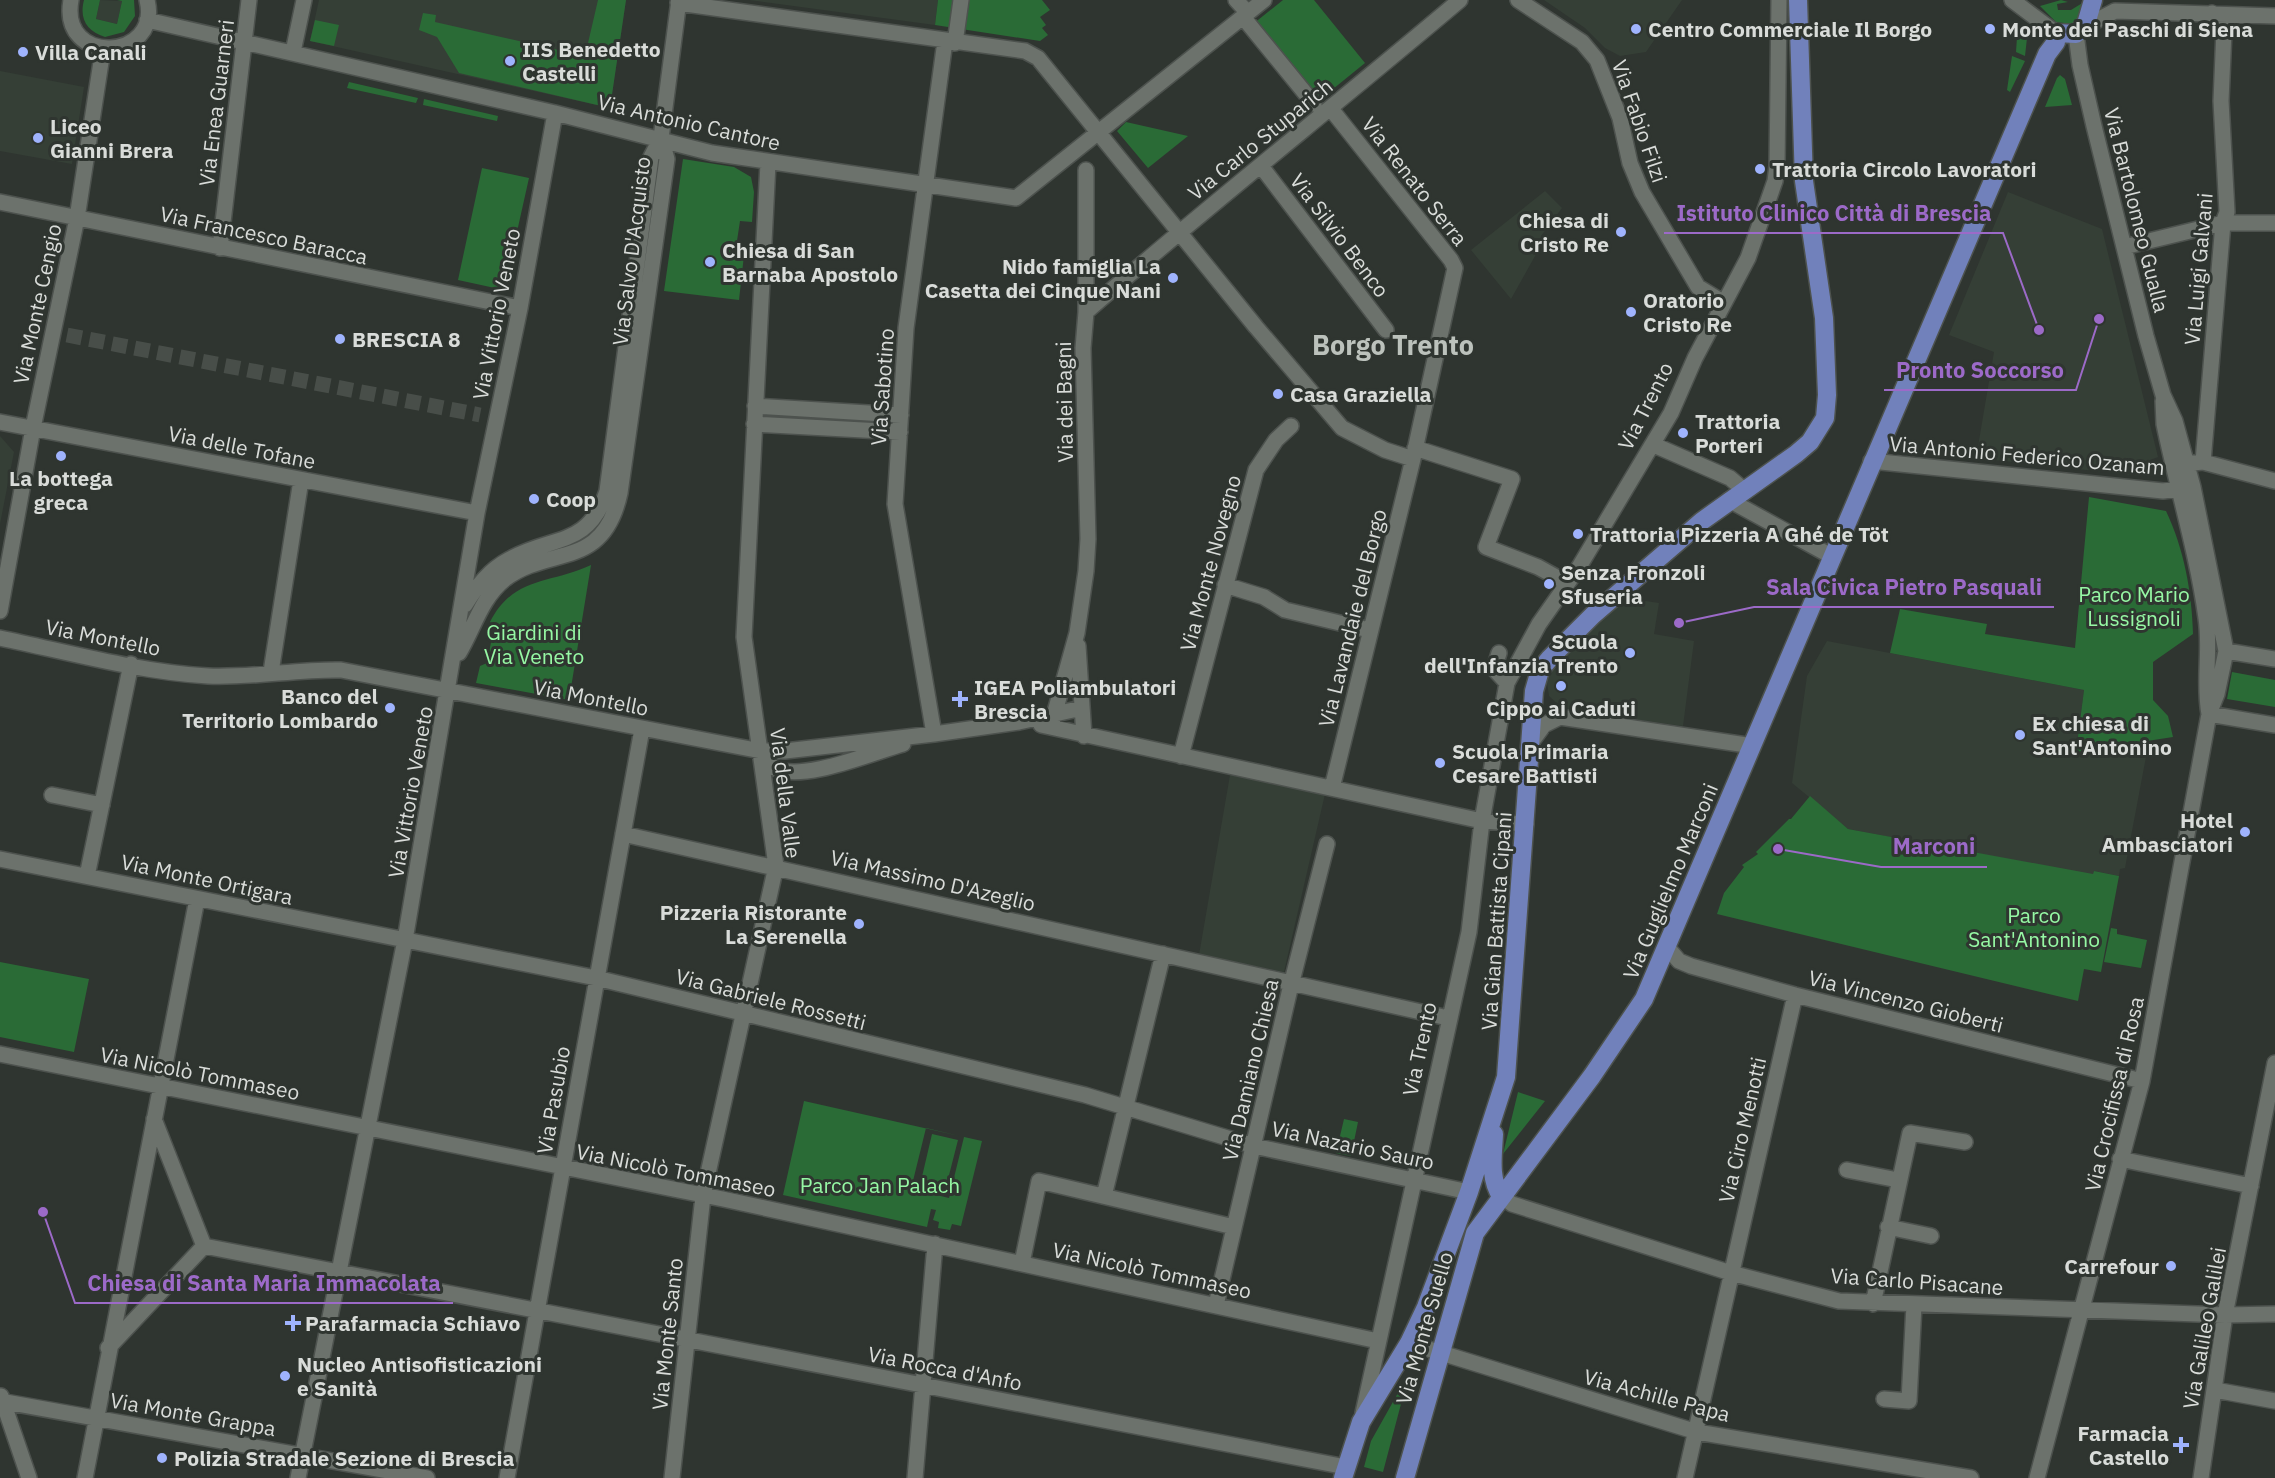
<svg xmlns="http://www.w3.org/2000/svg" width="2275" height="1478" font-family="'IBM Plex Sans',sans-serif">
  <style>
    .built { fill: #353f36 }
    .green { fill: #2a6b36; fill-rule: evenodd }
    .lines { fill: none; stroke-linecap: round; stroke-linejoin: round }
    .stream { stroke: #354389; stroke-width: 4 }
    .minor-tunnel { stroke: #484e49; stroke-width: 15; stroke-dasharray: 15 8; stroke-linecap: butt }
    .minor-casing { stroke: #4d524e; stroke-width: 18 }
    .major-casing { stroke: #4d524e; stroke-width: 21 }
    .minor { stroke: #6c726c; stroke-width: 15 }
    .major { stroke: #7181bb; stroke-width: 18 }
    .poi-dot { fill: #9fb3fd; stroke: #2f3530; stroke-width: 2 }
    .labels { text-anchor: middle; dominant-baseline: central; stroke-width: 6; stroke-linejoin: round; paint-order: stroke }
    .poi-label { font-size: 21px; font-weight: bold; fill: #d9dcd9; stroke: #2f3530; text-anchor: start }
    .street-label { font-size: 21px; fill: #d9dcd9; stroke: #2f3530 }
    .park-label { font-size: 21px; fill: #96f8a4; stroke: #2f3530 }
    .district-label { font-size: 27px; font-weight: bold; fill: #bcc2bc; stroke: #2f3530 }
    .leader { fill: none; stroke: #9c6ac8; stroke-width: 2 }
    .callout-dot { fill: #9c6ac8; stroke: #2f3530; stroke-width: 2 }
    .callout-label { font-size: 22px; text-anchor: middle; font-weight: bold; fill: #9c6ac8; stroke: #2f3530; stroke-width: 6; stroke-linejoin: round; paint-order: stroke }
  </style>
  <rect width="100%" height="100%" fill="#2f3530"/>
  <path class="built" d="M 100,0 L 122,1 L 117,24 L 96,19 Z
    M 319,0 L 626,0 L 610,108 L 310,41 Z
    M 749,0 L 938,0 L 935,25 Z
    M 1544,0 L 1682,0 L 1646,52 L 1620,56 L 1605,48 L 1585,28 Z
    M 0,71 L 84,87 L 72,164 L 0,151 Z
    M 1545,191 L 1562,208 L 1541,236 L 1544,240 L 1511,299 L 1471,250 Z
    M 2008,192 L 2102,229 L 2158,457 L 2150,460 L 2141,476 L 1976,458 L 1994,352 L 1949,335 Z
    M 0,436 L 14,452 L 0,524 Z
    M 1626,598 L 1659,603 L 1654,634 L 1694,641 L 1683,726 L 1564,710 L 1549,696 L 1547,683 L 1550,671 Z
    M 1827,641 L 2084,690 L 2076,752 L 2149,741 L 2125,868 L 2120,869 L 2119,876 L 2094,871 L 2093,875 L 1848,829 L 1792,783 L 1807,676 Z
    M 1230,775 L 1325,794 L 1284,972 L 1199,955 Z"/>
  <path class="green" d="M 84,0 L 100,0 L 96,19 L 117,24 L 122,1 L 117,0 L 134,0 L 135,16 L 124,32 L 105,37 C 87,31 79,19 84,0 Z
    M 598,0 L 626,0 L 610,108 L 459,73 L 437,37 L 419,30 L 423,13 L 436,15 L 435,22 L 585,56 Z
    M 938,0 L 1042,0 L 1050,10 L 1040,17 L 1046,25 L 1042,28 L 1048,35 L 1040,41 L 935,25 Z
    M 1283,0 L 1314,0 L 1365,63 L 1317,102 L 1253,24 Z
    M 2061,0 L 2068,2 L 2057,4 L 2058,10 L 2071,10 L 2084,2 L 2078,20 L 2072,24 L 2056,22 L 2040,6 Z
    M 315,20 L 339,25 L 334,46 L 310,41 Z
    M 2018,22 L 2027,38 L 2025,56 L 2016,52 Z
    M 2012,56 L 2025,61 L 2010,92 L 2007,90 Z
    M 2060,75 L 2065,79 L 2072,105 L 2045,107 L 2057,78 Z
    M 349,82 L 418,98 L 416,103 L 347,88 Z
    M 424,99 L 498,116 L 497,121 L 423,105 Z
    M 1126,122 L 1188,136 L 1148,168 L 1117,131 Z
    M 683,159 L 734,167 L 751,177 L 754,192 L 752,222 L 740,221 L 735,254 L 744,255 L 739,300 L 664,291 Z
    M 482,168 L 529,178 L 504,290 L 458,280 Z
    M 2089,497 L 2166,511 C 2184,549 2192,592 2193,634 L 2153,662 L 2153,700 L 2168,716 L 2173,737 L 2076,752 L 2084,690 L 1890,653 L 1900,609 L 1987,624 L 1985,634 L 2075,648 Z
    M 591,565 L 569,700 L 476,683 L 480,666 L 487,663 L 494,627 L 490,622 C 513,576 551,584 591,565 Z
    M 2232,672 L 2275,680 L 2275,707 L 2227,699 Z
    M 1810,796 L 1848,829 L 2093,874 L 2094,871 L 2119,876 L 2101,972 L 2084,969 L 2078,1001 L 1717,914 L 1724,893 L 1744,867 L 1742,865 L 1758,854 L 1756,852 L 1789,819 L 1791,819 Z
    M 2111,928 L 2117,929 L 2117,934 L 2147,940 L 2141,968 L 2104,962 Z
    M 0,962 L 89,979 L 74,1052 L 0,1037 Z
    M 1518,1092 L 1545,1101 L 1503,1154 Z
    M 804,1101 L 982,1141 L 961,1226 L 952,1224 L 950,1230 L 938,1228 L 939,1222 L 933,1220 L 936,1210 L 931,1209 L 927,1227 L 783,1195 ZM 926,1128 L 964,1137 L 949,1198 L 911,1189 Z
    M 1344,1119 L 1358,1122 L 1351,1156 L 1336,1153 Z
    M 932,1134 L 958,1140 L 946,1187 L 921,1181 Z
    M 1403,1384 L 1406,1385 L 1383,1472 L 1364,1467 L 1371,1441 Z"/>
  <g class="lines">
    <path class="stream" d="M 1505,860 L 1507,831"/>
    <path class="minor-tunnel" d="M 67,335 L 480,415"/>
    <defs>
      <path id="minor" d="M 71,0 C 59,67 162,61 147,0
        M 1236,0 L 1248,13
        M 1518,0 L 1582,42 L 1597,60 L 1620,118 L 1630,163 L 1642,192 L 1698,287 L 1724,303
        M 2012,0 L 2056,33
        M 678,3 L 1025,51 L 1038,58 L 1256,327 L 1342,428 L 1385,450 L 1413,459
        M 1243,17 L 1314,104
        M 147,20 L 555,113 L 712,153 L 1016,198 L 1264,0
        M 2086,24 L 2094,22 L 2115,11 L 2275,16
        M 955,43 L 961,0
        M 293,52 L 304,0
        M 1331,109 L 1451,260 L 1455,268 L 1413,459 L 1332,788
        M 1261,166 L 1386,330
        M 0,202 L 520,308
        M 2124,247 L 2223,223 L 2275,223
        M 220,248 L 249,0
        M 1086,312 C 1209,205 1336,105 1460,0
        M 2163,401 L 2164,424 C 2177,488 2197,552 2206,618 C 2211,650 2203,682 2209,714
        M 755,406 L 901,415
        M 0,422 L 477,513
        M 754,424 L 900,432
        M 1654,445 L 1730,478 L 1744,490
        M 1415,448 L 1512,479 L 1486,547 L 1538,567 L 1567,583
        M 1871,461 L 2163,491 L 2187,488
        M 2203,462 L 2223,223 L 2227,212 L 2221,101 L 2224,30 L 2212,13
        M 2193,463 L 2203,462 L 2275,481
        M 1729,500 L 1831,556
        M 1225,585 L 1264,597 L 1285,610 L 1365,629
        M 465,605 C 477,586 489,570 510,559 C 553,535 588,548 607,491 L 651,157 L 661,138 L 679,0
        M 0,611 L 33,428 L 77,218 L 103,49
        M 0,638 C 68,652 139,672 208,676 C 253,678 297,669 341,670 L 761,751 L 785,751 L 934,734 L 1019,722 L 1082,708
        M 1078,646 L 1084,736
        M 2226,651 L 2275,659
        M 459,653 C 474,628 481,598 505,579 C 550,545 603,571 620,493 L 667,159 L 661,138
        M 1499,653 L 1494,669 L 1507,683
        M 271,672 L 301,480
        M 2209,714 L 2275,725
        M 1041,725 L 1482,821 L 1526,824
        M 1051,726 L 1077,633 L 1086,571 L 1088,539 L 1083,348 L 1086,312 L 1086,170
        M 934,734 L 895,504 L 906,328 L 945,41
        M 1533,740 L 1544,725 L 1560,717 L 1753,746
        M 762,752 C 765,757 769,764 773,767 C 799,784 874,752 903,744
        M 1181,756 L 1256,470 L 1276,440 L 1291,426
        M 52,795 L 102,805
        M 623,834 L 1448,1018
        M 0,859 L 596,978 L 1085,1095 L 1254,1146 L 1469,1192
        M 87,876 L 131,664
        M 1667,947 L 1679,961 L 1691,966 L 1795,995 L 2142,1081
        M 0,1054 L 723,1199 L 1378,1341
        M 2120,1159 L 2251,1186
        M 1847,1170 L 1898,1180
        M 1104,1196 L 1163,954
        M 1501,1196 L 1512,1204 L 1731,1273 L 1839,1301 L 2225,1315 L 2275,1314
        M 1888,1227 L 1931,1236
        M 204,1246 L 1346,1467
        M 1022,1263 L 1039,1181 L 1234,1227
        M 1873,1304 L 1910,1133 L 1965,1142
        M 1216,1305 L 1289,993 L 1327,844
        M 1409,1343 L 1697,1432 L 1971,1478
        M 108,1348 L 204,1246 L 154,1119
        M 2215,1390 L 2275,1401
        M 1,1396 L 29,1478
        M 1884,1399 L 1909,1401 L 1914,1305
        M 0,1401 L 427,1478
        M 1363,1413 L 1469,932 L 1482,821 L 1507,683 L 1539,624 L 1579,567 L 1671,413 L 1695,358 L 1748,258 L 1775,181 L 1777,166 L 1779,0
        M 85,1478 L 197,899
        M 298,1478 L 405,940 L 477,513 L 520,308 L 555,113
        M 507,1478 L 642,729
        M 672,1478 L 703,1196 L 776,866 L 744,637 L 768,163
        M 915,1478 L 935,1244
        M 1685,1478 L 1795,995
        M 2037,1478 L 2142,1081 L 2209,714 L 2217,694 L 2226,651 L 2193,487 L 2175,421 L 2163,395 L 2146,336 L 2094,126 L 2080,65 L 2076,34
        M 2201,1478 L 2225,1315 L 2275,1063"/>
      <path id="major" d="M 1494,1134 C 1493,1156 1489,1178 1501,1196
        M 1343,1478 L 1361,1422 L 1409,1343 L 1426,1307 L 1469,1192 L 1506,1077 L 1534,691 L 1540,670 L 1550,658 L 1593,615 L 1702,521 L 1796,454 L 1810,442 L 1825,418 L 1827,395 L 1824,318 L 1804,181 L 1798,0
        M 1405,1478 L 1475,1233 L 1592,1076 L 1644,999 L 2047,54 L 2056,42 L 2056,33 L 2076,34 L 2086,24 L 2093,0"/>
    </defs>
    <use href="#minor" class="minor-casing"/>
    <use href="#major" class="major-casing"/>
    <use href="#minor" class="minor"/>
    <use href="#major" class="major"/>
  </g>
  <g class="poi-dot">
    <circle cx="1636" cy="29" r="6"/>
    <circle cx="1990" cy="29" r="6"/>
    <circle cx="23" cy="52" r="6"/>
    <circle cx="510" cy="61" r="6"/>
    <circle cx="38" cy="138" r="6"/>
    <circle cx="1760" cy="169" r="6"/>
    <circle cx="1621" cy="232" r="6"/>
    <circle cx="710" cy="262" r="6"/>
    <circle cx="1173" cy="278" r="6"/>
    <circle cx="1631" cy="312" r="6"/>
    <circle cx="340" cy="339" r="6"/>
    <circle cx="1278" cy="394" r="6"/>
    <circle cx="1683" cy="433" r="6"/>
    <circle cx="61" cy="456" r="6"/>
    <circle cx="534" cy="499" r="6"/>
    <circle cx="1578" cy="534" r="6"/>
    <circle cx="1549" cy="584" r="6"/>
    <circle cx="1630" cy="653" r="6"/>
    <circle cx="1561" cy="686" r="6"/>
    <path d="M957 690h6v6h6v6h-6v6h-6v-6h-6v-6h6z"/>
    <circle cx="390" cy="708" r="6"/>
    <circle cx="2020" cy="735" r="6"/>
    <circle cx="1440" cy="763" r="6"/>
    <circle cx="2245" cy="832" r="6"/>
    <circle cx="859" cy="924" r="6"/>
    <circle cx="2171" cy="1266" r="6"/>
    <path d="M290 1314h6v6h6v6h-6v6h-6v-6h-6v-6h6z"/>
    <circle cx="285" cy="1376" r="6"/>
    <path d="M2178 1436h6v6h6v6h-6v6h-6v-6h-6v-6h6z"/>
    <circle cx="162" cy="1458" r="6"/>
  </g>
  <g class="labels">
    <g class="poi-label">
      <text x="1648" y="29">Centro Commerciale Il Borgo</text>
      <text x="2002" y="29">Monte dei Paschi di Siena</text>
      <text x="522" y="49">IIS Benedetto<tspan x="522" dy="24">Castelli</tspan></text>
      <text x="35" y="52">Villa Canali</text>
      <text x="50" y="126">Liceo<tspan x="50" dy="24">Gianni Brera</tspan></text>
      <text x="1772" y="169">Trattoria Circolo Lavoratori</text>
      <text x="1609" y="220" text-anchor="end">Chiesa di<tspan x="1609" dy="24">Cristo Re</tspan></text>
      <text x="722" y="250">Chiesa di San<tspan x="722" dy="24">Barnaba Apostolo</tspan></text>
      <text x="1161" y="266" text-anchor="end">Nido famiglia La<tspan x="1161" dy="24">Casetta dei Cinque Nani</tspan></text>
      <text x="1643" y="300">Oratorio<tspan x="1643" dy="24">Cristo Re</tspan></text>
      <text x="352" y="339">BRESCIA 8</text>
      <text x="1290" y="394">Casa Graziella</text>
      <text x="1695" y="421">Trattoria<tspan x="1695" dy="24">Porteri</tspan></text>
      <text x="61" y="478" text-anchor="middle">La bottega<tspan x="61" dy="24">greca</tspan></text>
      <text x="546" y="499">Coop</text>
      <text x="1590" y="534">Trattoria Pizzeria A Ghé de Töt</text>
      <text x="1561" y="572">Senza Fronzoli<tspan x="1561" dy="24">Sfuseria</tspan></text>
      <text x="1618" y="641" text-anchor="end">Scuola<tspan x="1618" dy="24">dell'Infanzia Trento</tspan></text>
      <text x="974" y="687">IGEA Poliambulatori<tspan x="974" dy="24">Brescia</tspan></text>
      <text x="378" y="696" text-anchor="end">Banco del<tspan x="378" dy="24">Territorio Lombardo</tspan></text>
      <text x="1561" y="708" text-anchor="middle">Cippo ai Caduti</text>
      <text x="2032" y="723">Ex chiesa di<tspan x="2032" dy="24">Sant'Antonino</tspan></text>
      <text x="1452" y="751">Scuola Primaria<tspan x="1452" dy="24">Cesare Battisti</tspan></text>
      <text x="2233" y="820" text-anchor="end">Hotel<tspan x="2233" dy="24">Ambasciatori</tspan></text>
      <text x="847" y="912" text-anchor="end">Pizzeria Ristorante<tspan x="847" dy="24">La Serenella</tspan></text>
      <text x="2159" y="1266" text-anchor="end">Carrefour</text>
      <text x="305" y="1323">Parafarmacia Schiavo</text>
      <text x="297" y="1364">Nucleo Antisofisticazioni<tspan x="297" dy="24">e Sanità</tspan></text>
      <text x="2169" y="1433" text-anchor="end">Farmacia<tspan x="2169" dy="24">Castello</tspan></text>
      <text x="174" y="1458">Polizia Stradale Sezione di Brescia</text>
    </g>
    <g class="street-label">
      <text transform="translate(216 103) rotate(-83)">Via Enea Guarneri</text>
      <text transform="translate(1640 121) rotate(71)">Via Fabio Filzi</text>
      <text transform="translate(689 122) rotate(13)">Via Antonio Cantore</text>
      <text transform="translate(1260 139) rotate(-39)">Via Carlo Stuparich</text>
      <text transform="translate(1415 181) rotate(52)">Via Renato Serra</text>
      <text transform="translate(2137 210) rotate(76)">Via Bartolomeo Gualla</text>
      <text transform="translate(264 235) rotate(12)">Via Francesco Baracca</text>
      <text transform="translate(1340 235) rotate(53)">Via Silvio Benco</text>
      <text transform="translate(631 251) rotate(-83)">Via Salvo D'Acquisto</text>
      <text transform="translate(2198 269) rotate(-85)">Via Luigi Galvani</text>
      <text transform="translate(37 304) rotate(-78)">Via Monte Cengio</text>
      <text transform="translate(496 314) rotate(-79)">Via Vittorio Veneto</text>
      <text transform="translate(882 387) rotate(-86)">Via Sabotino</text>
      <text transform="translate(1064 402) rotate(-91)">Via dei Bagni</text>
      <text transform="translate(1645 406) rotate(-63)">Via Trento</text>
      <text transform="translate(242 447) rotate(11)">Via delle Tofane</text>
      <text transform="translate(2027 455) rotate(5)">Via Antonio Federico Ozanam</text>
      <text transform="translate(1210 563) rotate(-75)">Via Monte Novegno</text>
      <text transform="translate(1352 618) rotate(-76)">Via Lavandaie del Borgo</text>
      <text transform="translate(103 637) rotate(11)">Via Montello</text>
      <text transform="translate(591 697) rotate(11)">Via Montello</text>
      <text transform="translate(410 792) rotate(-80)">Via Vittorio Veneto</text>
      <text transform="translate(786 793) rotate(83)">Via della Valle</text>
      <text transform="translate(207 879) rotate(12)">Via Monte Ortigara</text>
      <text transform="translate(933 880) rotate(13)">Via Massimo D'Azeglio</text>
      <text transform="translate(1670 881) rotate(-67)">Via Guglielmo Marconi</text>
      <text transform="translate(1496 921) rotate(-86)">Via Gian Battista Cipani</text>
      <text transform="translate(771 999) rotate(14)">Via Gabriele Rossetti</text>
      <text transform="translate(1906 1001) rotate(14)">Via Vincenzo Gioberti</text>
      <text transform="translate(1419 1049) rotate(-78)">Via Trento</text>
      <text transform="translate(1250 1070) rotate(-77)">Via Damiano Chiesa</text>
      <text transform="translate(200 1073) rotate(11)">Via Nicolò Tommaseo</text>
      <text transform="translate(2114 1094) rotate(-77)">Via Crocifissa di Rosa</text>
      <text transform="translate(553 1100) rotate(-80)">Via Pasubio</text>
      <text transform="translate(1742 1130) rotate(-77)">Via Ciro Menotti</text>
      <text transform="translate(1353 1145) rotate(12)">Via Nazario Sauro</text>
      <text transform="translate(676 1170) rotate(11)">Via Nicolò Tommaseo</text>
      <text transform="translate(1152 1270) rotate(12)">Via Nicolò Tommaseo</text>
      <text transform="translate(1917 1281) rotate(4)">Via Carlo Pisacane</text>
      <text transform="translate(1424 1328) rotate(-74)">Via Monte Suello</text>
      <text transform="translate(2204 1328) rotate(-80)">Via Galileo Galilei</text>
      <text transform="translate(667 1334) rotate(-84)">Via Monte Santo</text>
      <text transform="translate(945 1368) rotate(11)">Via Rocca d'Anfo</text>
      <text transform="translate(1657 1395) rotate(15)">Via Achille Papa</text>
      <text transform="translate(193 1414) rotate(10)">Via Monte Grappa</text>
    </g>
    <g class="park-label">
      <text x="2134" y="594">Parco Mario<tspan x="2134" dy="24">Lussignoli</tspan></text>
      <text x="534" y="632">Giardini di<tspan x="534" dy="24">Via Veneto</tspan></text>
      <text x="2034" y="915">Parco<tspan x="2034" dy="24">Sant'Antonino</tspan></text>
      <text x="880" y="1185">Parco Jan Palach</text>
    </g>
    <g class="district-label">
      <text x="1393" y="344">Borgo Trento</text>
    </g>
  </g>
  <path class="leader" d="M2039 330L2003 233H1664M2099 319L2076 390H1884M1679 623L1754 607H2054M1778 849L1881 867H1987M43 1212L75 1303H453"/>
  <g class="callout-dot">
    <circle cx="2039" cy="330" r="6"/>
    <circle cx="2099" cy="319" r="6"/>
    <circle cx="1679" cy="623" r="6"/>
    <circle cx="1778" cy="849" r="6"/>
    <circle cx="43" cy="1212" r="6"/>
  </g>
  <g class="callout-label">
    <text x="1834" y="221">Istituto Clinico Città di Brescia</text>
    <text x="1980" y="378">Pronto Soccorso</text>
    <text x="1904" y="595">Sala Civica Pietro Pasquali</text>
    <text x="1934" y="854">Marconi</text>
    <text x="264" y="1291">Chiesa di Santa Maria Immacolata</text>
  </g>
</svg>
